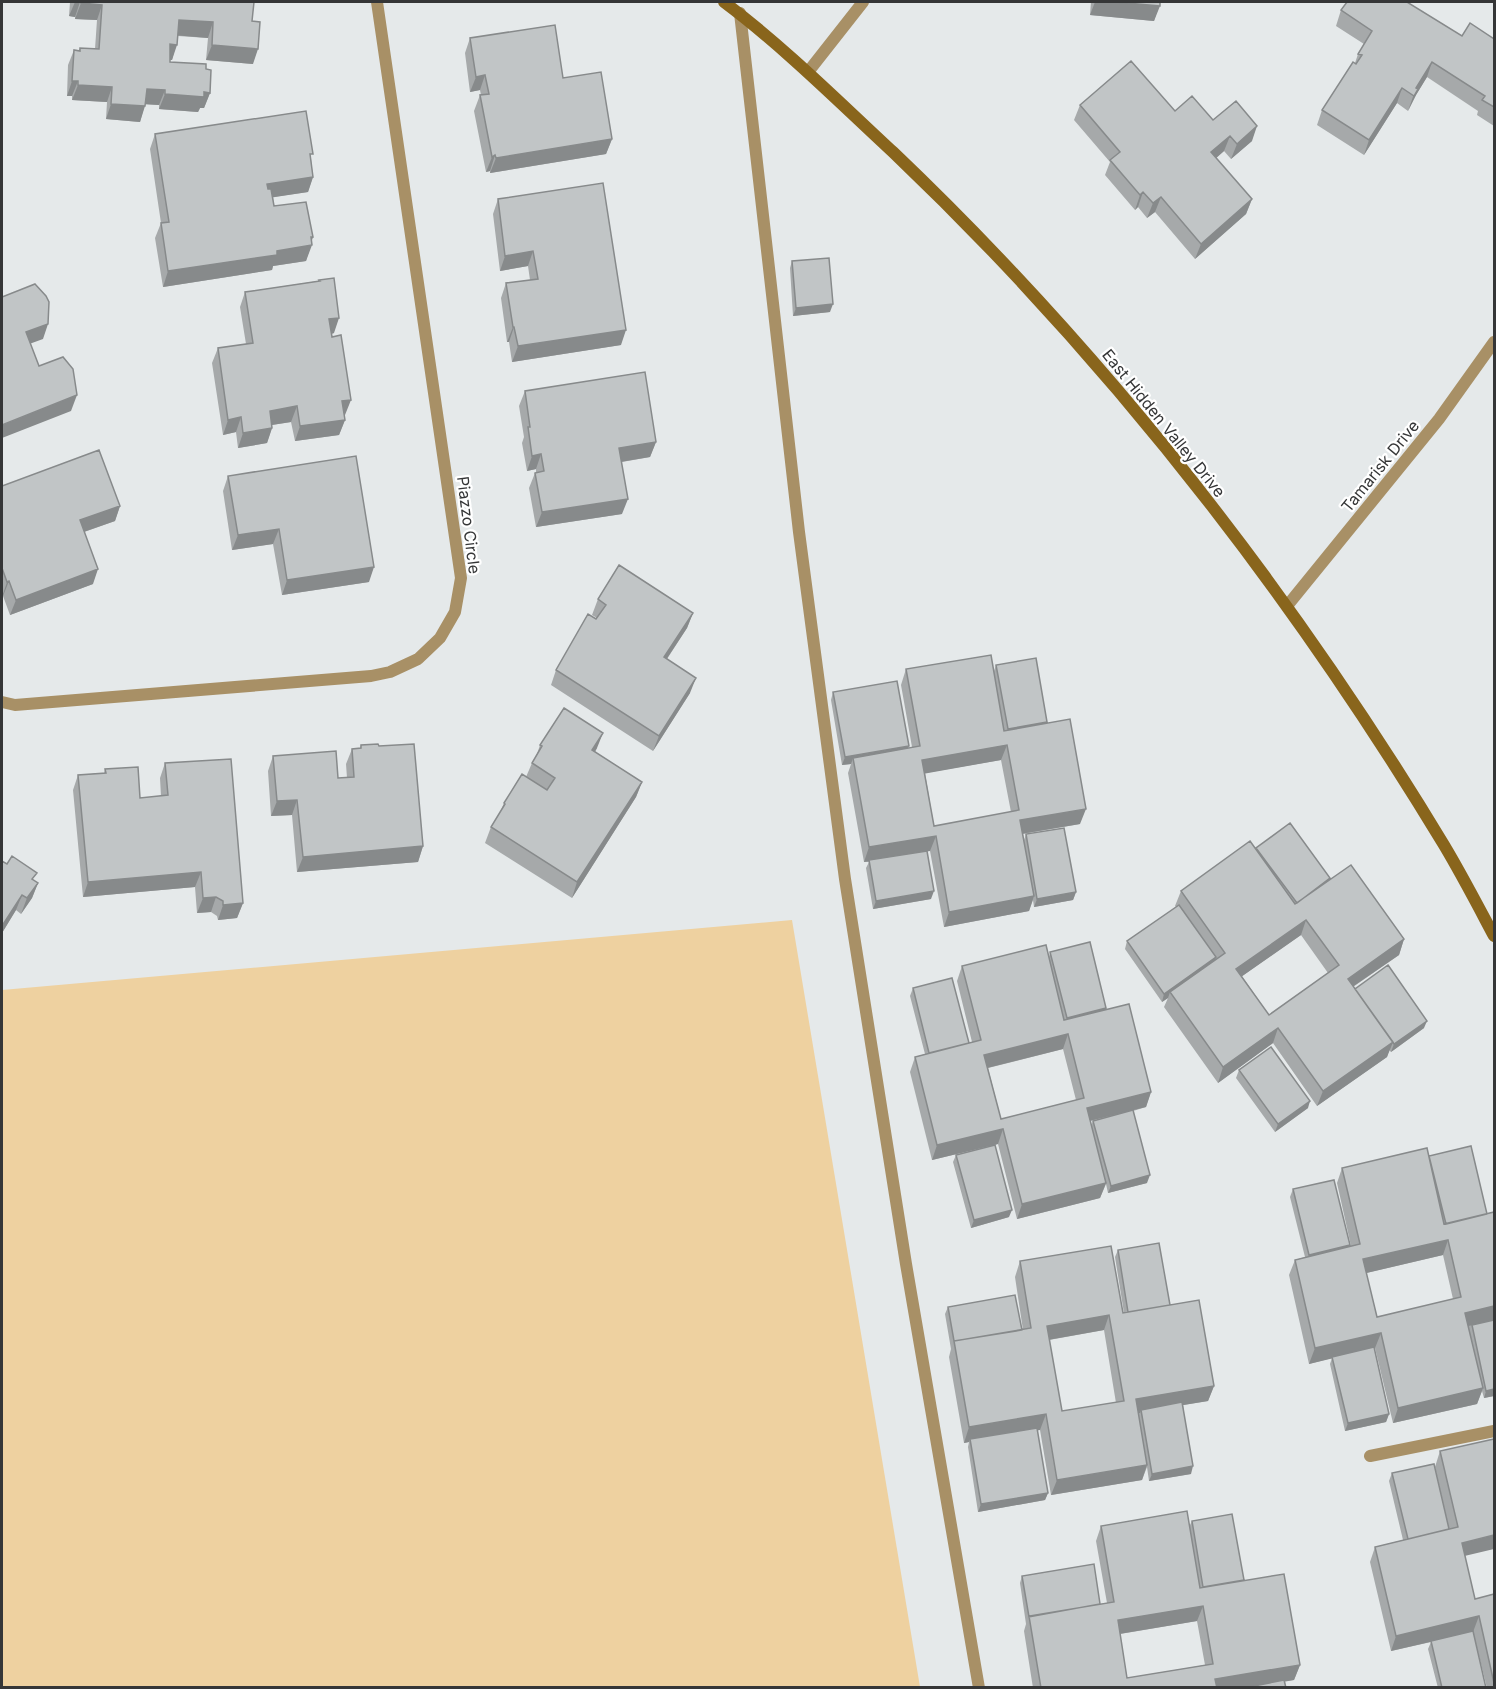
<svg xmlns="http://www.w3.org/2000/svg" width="1496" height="1689" font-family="Inter,sans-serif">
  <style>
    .green { fill: #eed1a0 }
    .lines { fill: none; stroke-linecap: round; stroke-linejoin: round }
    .lane { stroke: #a89066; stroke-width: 12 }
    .street { stroke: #a89066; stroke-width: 12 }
    .secondary { stroke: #89651c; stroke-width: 12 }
    .wall { fill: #a6a9aa; fill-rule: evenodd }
    .shaded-wall { fill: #878a8b }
    .building { fill: #c1c5c6; stroke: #878a8b; stroke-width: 1.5; fill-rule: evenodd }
    .labels { text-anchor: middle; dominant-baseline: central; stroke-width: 4.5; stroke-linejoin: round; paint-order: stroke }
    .street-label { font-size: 16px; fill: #353637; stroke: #fff }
  </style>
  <rect width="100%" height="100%" fill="#e5e9ea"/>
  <path class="green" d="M 792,920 L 920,1687 L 2,1687 L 2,990 Z"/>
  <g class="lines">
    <path class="lane" d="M 740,13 L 799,532 L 845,879 L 906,1264 L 979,1688
      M 1370,1456 L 1494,1431"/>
    <path class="street" d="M 808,72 L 863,2
      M 1287,606 L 1439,419 L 1494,342
      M 2,702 L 15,705 L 371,676 L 390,672 L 418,659 L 440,638 L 455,612 L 461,578 L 377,2"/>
    <path class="secondary" d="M 724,2 C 784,47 838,101 893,152 C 1107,356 1291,592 1444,845 C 1462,875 1478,906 1494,936"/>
  </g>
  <path class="wall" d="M 70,2 L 254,2 L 252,21 L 253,64 L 206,60 L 208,38 L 178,36 L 172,60 L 170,60 L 170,62 L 206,69 L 210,93 L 204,108 L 200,108 L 198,112 L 159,109 L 159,105 L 145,104 L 140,122 L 106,119 L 107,102 L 72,100 L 72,96 L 67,96 L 68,65 L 74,50 L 79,50 L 80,48 L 95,49 L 97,20 L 75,19 L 75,17 L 69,16 Z
    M 1091,2 L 1160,2 L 1154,21 L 1090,15 Z
    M 1341,10 L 1462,36 L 1494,39 L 1494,126 L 1477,115 L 1478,111 L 1427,77 L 1416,95 L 1408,111 L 1397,103 L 1364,155 L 1317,125 L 1322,110 L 1355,63 L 1358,54 L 1364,44 L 1336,26 Z
    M 470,38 L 563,78 L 612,139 L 606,154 L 490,173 L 490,171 L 486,172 L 474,111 L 480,95 L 481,95 L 480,90 L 470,92 L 465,53 Z
    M 1080,105 L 1175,111 L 1213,120 L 1252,141 L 1231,159 L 1224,151 L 1216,158 L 1252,199 L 1246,214 L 1195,259 L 1155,212 L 1147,218 L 1138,207 L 1135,210 L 1105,175 L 1110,162 L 1074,120 Z
    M 155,134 L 311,159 L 313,177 L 308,192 L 273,197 L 274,206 L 313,237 L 306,261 L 273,266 L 272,270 L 163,287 L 155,238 L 161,223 L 150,149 Z
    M 498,199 L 621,345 L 512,362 L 509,342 L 507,342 L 501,298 L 506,283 L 530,280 L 528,266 L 500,271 L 493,214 Z
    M 792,261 L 830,312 L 793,316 L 790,268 Z
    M 319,280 L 334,333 L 332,334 L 345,415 L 344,416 L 345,420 L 339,435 L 295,441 L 291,422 L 272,425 L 272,428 L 267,443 L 238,448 L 236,432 L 223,435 L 212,363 L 218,348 L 246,344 L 240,307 L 245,292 L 318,281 Z
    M 525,391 L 656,442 L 650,457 L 622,462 L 622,514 L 536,527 L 529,488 L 535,473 L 536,472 L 536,469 L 527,471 L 522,443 L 524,437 L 519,406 Z
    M 228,476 L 369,582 L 282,595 L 273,544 L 232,550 L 223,491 Z
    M 2,486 L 120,506 L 115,521 L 84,532 L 93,584 L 10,615 L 3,596 L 2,597 Z
    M 598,599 L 693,613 L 687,628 L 667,659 L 690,693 L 653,751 L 551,685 L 556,670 L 597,618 L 592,615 Z
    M 996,665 L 1047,723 L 1080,824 L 1023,834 L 1024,840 L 1026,834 L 1076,892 L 1073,900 L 1034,907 L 1033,900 L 1029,911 L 944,927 L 930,851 L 927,851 L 931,899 L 873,909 L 866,868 L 869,862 L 864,862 L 848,773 L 851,764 L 842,765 L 831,700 L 833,692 L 909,746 L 908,748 L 912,747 L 901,685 L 906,669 L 994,671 ZM 1001,760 L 1011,812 L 934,826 L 925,773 Z
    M 361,745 L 379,746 L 423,846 L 418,862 L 297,872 L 292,815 L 271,816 L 268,771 L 273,756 L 338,778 L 347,778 L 346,764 L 352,749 L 360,748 Z
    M 540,745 L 597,748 L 595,752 L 642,782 L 636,797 L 572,898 L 485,843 L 491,827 L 500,813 L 504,803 L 526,777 L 532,763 L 537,754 Z
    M 165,763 L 243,903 L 237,918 L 218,920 L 217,916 L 211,912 L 197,913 L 195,887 L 83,897 L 73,790 L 78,775 L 104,773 L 105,769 L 140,798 L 161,796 L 160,778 Z
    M 1256,848 L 1330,878 L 1330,880 L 1404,939 L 1399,955 L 1353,987 L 1355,989 L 1424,1028 L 1391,1052 L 1389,1050 L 1387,1057 L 1317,1106 L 1273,1043 L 1218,1083 L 1164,1007 L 1168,998 L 1162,1002 L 1125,949 L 1127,941 L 1176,907 L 1175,906 L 1181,891 L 1256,849 ZM 1301,935 L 1328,973 L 1269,1015 L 1242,976 Z
    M 2,861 L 38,883 L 32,898 L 21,914 L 16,910 L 2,933 Z
    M 1050,952 L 1106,1008 L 1106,1009 L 1151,1092 L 1146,1107 L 1133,1111 L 1147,1183 L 1108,1193 L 1106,1184 L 1100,1198 L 1017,1219 L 998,1144 L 932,1160 L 910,1072 L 915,1057 L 925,1054 L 910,996 L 913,988 L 969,1043 L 972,1042 L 957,981 L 962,966 L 1049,957 ZM 1063,1049 L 1076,1100 L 1001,1119 L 988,1068 ZM 1125,1113 L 1093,1121 L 1091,1126 L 1090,1121 Z
    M 1239,1070 L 1308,1108 L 1275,1132 L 1236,1078 Z
    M 956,1155 L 1009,1217 L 971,1228 L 953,1162 Z
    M 1429,1156 L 1487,1214 L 1494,1212 L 1494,1396 L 1484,1398 L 1482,1391 L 1477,1404 L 1393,1423 L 1375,1348 L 1374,1348 L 1389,1414 L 1386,1422 L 1345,1431 L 1330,1364 L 1332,1358 L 1309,1364 L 1289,1275 L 1295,1260 L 1305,1257 L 1290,1197 L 1293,1189 L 1350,1245 L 1349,1247 L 1351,1246 L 1337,1183 L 1342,1168 L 1429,1158 ZM 1443,1255 L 1453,1299 L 1377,1317 L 1366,1273 Z
    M 1118,1250 L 1170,1305 L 1214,1386 L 1208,1401 L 1183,1405 L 1191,1474 L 1149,1481 L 1147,1467 L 1142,1480 L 1051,1495 L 1040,1430 L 1037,1430 L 1048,1493 L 1045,1500 L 978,1512 L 968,1447 L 969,1442 L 964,1443 L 949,1357 L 951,1349 L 945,1314 L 948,1307 L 1023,1330 L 1015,1277 L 1020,1261 L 1123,1313 L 1124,1313 L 1115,1257 ZM 1104,1330 L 1116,1403 L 1062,1411 L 1049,1340 Z
    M 1440,1451 L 1475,1599 L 1494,1594 L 1494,1688 L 1487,1688 L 1473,1632 L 1486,1688 L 1438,1688 L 1428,1649 L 1431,1642 L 1391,1651 L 1370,1562 L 1375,1547 L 1403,1540 L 1389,1481 L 1392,1473 L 1449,1529 L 1435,1467 Z
    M 1192,1521 L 1244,1580 L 1300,1665 L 1294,1680 L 1285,1681 L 1286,1688 L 1033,1688 L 1024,1631 L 1026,1624 L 1020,1583 L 1022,1576 L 1100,1604 L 1107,1603 L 1096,1541 L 1101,1526 L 1189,1527 ZM 1197,1621 L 1205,1665 L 1127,1678 L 1120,1634 Z"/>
  <path class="shaded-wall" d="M 75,2 L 80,2 L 75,17 L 69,16 Z
    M 1095,2 L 1116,2 L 1160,6 L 1154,21 L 1090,15 Z
    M 81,3 L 102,5 L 97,20 L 75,19 Z
    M 179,20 L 213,22 L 208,38 L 173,35 Z
    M 170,44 L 177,45 L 172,60 L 165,59 Z
    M 212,45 L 258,49 L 253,64 L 206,60 Z
    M 1432,62 L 1427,77 L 1416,95 L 1408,111 L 1416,88 Z
    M 485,75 L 480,90 L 470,92 L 476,77 Z
    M 72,81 L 78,81 L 72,96 L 67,96 Z
    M 78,85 L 112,87 L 107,102 L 72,100 Z
    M 1402,88 L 1397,103 L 1364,155 L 1369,140 Z
    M 147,89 L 165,90 L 159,105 L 141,104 Z
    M 204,92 L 210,93 L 204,108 L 200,108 L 198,112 L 159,109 L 165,94 Z
    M 111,104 L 145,106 L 140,122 L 106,119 Z
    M 1257,126 L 1252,141 L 1231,159 L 1237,144 Z
    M 1230,136 L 1224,151 L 1206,167 L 1211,152 Z
    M 612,139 L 606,154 L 490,173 L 496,158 Z
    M 495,155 L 490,171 L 486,172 L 492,157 Z
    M 313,177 L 308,192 L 262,199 L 267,184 Z
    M 1143,192 L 1138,207 L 1135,210 L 1140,195 Z
    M 1161,197 L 1155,212 L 1147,218 L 1153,203 Z
    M 1252,199 L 1246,214 L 1195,259 L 1201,244 Z
    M 311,237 L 313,237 L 309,246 L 312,245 L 306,261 L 273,266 L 272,270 L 163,287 L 168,271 L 277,251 Z
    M 533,251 L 528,266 L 500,271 L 505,256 Z
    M 833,304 L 830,312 L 793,316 L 796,308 Z
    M 339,318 L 334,333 L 324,335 L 329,319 Z
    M 48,324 L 43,339 L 21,347 L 26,332 Z
    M 513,327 L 514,327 L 509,342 L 507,342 Z
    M 626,330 L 621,345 L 512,362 L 518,346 Z
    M 77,395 L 71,411 L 2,438 L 2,425 Z
    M 351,400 L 345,415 L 337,417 L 342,401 Z
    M 297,406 L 291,422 L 265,426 L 270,411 Z
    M 241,417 L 236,432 L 223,435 L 228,420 Z
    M 345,420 L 339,435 L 295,441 L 300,426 Z
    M 272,428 L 267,443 L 238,448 L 243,433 Z
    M 656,442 L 650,457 L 614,463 L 619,448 Z
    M 541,454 L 536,469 L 527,471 L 532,456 Z
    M 628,499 L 622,514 L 536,527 L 542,512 Z
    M 120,506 L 115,521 L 75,535 L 80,520 Z
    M 279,529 L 273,544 L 232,550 L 238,535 Z
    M 374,567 L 369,582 L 282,595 L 287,580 Z
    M 98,569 L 93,584 L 10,615 L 16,600 Z
    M 9,581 L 3,596 L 2,597 L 7,582 Z
    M 693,613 L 687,628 L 658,672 L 664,657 Z
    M 696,678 L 690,693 L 653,751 L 659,736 Z
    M 603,733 L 597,748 L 586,766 L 592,750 Z
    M 1007,745 L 1001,760 L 917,775 L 922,760 Z
    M 909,746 L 906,754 L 853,758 L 851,764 L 842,765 L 845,757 Z
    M 642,782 L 636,797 L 572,898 L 577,882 Z
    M 297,800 L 292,815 L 271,816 L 277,801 Z
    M 1086,809 L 1080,824 L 1015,835 L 1020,820 Z
    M 936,836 L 930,851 L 864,862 L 869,847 Z
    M 423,846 L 418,862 L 297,872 L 303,857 Z
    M 201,872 L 195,887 L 83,897 L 88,882 Z
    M 38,883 L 32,898 L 21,914 L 27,898 Z
    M 934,891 L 931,899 L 873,909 L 876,901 Z
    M 1076,892 L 1073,900 L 1034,907 L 1037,899 Z
    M 22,895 L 16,910 L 2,933 L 2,926 Z
    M 1034,896 L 1029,911 L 944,927 L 949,912 Z
    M 216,897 L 211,912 L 197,913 L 203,898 Z
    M 243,903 L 237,918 L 218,920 L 223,905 Z
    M 1306,920 L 1301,935 L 1231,984 L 1236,969 Z
    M 1404,939 L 1399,955 L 1342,994 L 1348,979 Z
    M 1216,957 L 1214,965 L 1170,992 L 1168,998 L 1162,1002 L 1164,994 Z
    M 1106,1008 L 1103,1016 L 1064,1026 L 1067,1018 Z
    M 1427,1021 L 1424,1028 L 1391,1052 L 1394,1044 Z
    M 1278,1028 L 1273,1043 L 1218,1083 L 1223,1067 Z
    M 1068,1034 L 1063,1049 L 979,1070 L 984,1055 Z
    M 1393,1042 L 1387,1057 L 1317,1106 L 1323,1091 Z
    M 1151,1092 L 1146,1107 L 1081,1123 L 1087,1108 Z
    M 1310,1101 L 1308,1108 L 1275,1132 L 1278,1124 Z
    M 1003,1129 L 998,1144 L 932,1160 L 937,1145 Z
    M 1150,1175 L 1147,1183 L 1108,1193 L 1111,1186 Z
    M 1106,1183 L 1100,1198 L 1017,1219 L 1022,1204 Z
    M 1012,1210 L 1009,1217 L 971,1228 L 974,1220 Z
    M 1448,1240 L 1443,1255 L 1358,1275 L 1363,1259 Z
    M 1494,1306 L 1494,1320 L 1460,1328 L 1465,1313 Z
    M 1109,1315 L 1104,1330 L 1042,1341 L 1047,1326 Z
    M 1381,1333 L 1375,1348 L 1309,1364 L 1315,1348 Z
    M 1214,1386 L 1208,1401 L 1141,1412 L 1141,1410 L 1140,1413 L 1131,1414 L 1136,1399 Z
    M 1483,1388 L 1477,1404 L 1393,1423 L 1398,1408 Z
    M 1494,1389 L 1494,1396 L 1484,1398 L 1486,1391 Z
    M 1046,1414 L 1040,1430 L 971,1441 L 970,1439 L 969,1442 L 964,1443 L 969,1427 Z
    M 1389,1414 L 1386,1422 L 1345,1431 L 1348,1423 Z
    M 1147,1465 L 1142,1480 L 1051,1495 L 1057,1480 Z
    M 1193,1466 L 1191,1474 L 1149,1481 L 1152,1474 Z
    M 1048,1493 L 1045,1500 L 978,1512 L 981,1504 Z
    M 1494,1535 L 1494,1549 L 1456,1558 L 1462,1543 Z
    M 1203,1606 L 1197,1621 L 1113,1635 L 1118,1620 Z
    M 1479,1616 L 1473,1632 L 1391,1651 L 1396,1636 Z
    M 1300,1665 L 1294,1680 L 1248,1688 L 1212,1688 L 1215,1679 Z"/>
  <path class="building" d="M 81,2 L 254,2 L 252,21 L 260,22 L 258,49 L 212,45 L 213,22 L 179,20 L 177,45 L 170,44 L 170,62 L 206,64 L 206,69 L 211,70 L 210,93 L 204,92 L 204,97 L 165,94 L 165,90 L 147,89 L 145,106 L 111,104 L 112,87 L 78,85 L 78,81 L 72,81 L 74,50 L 80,51 L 80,48 L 99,49 L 102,5 L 81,3 Z
    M 1116,2 L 1160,2 L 1160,6 Z
    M 1347,2 L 1407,2 L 1462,36 L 1470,23 L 1494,39 L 1494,107 L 1482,100 L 1485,96 L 1432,62 L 1416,88 L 1418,89 L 1414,96 L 1402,88 L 1369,140 L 1322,110 L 1353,62 L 1356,64 L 1362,55 L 1358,54 L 1372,31 L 1341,10 Z
    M 555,25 L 563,78 L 601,72 L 612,139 L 496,158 L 495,155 L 492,157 L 480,95 L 489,94 L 485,75 L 476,77 L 470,38 Z
    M 1131,61 L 1175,111 L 1192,96 L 1213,120 L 1236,101 L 1257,126 L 1237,144 L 1230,136 L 1211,152 L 1252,199 L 1201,244 L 1161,197 L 1153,203 L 1143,192 L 1140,195 L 1110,160 L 1120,152 L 1080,105 Z
    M 306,111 L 313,154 L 310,154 L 313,177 L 267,184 L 268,189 L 271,189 L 274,206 L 306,202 L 313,237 L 311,237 L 312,245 L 277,251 L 277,255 L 168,271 L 161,223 L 169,222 L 155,134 Z
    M 603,183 L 626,330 L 518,346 L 514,327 L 513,327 L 506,283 L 538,279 L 533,251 L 505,256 L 498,199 Z
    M 829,258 L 833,304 L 796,308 L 792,261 Z
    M 334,278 L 339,318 L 329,319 L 332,337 L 341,335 L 351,400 L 342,401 L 345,420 L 300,426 L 297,406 L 270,411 L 272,428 L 243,433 L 241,417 L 228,420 L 218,348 L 253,343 L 245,292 L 320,281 L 319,280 Z
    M 35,284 L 46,296 L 49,302 L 48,324 L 26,332 L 39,366 L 63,357 L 73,369 L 77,395 L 2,425 L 2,297 Z
    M 645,372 L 656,442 L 619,448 L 628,499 L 542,512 L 535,473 L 544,471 L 541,454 L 532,456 L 528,427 L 530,427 L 525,391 Z
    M 99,450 L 120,506 L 80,520 L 98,569 L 16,600 L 9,581 L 7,582 L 2,568 L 2,486 Z
    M 356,456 L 374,567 L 287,580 L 279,529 L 238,535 L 228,476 Z
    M 619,565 L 693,613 L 664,657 L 696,678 L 659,736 L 556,670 L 588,614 L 596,619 L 606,605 L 598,599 Z
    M 991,655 L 1004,731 L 1070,719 L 1086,809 L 1020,820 L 1034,896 L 949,912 L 936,836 L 869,847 L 853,758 L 920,746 L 906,669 ZM 1007,745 L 1019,810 L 934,826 L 922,760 Z
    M 1036,658 L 1047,722 L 1008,729 L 996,665 Z
    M 897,681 L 909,746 L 845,757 L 833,692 Z
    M 564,708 L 603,733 L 592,750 L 642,782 L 577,882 L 491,827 L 505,804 L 504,803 L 522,774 L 547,790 L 555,778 L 532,763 L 542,746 L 540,745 Z
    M 378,744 L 379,746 L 414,744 L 423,846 L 303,857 L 297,800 L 277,801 L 273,756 L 336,751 L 338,778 L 354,777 L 352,749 L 361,748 L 361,745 Z
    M 231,759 L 243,903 L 223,905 L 223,901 L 216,897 L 203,898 L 201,872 L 88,882 L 78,775 L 106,773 L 105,769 L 138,767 L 140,798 L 168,795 L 165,763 Z
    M 1290,823 L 1330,878 L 1297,903 L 1256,848 Z
    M 1064,828 L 1076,892 L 1037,899 L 1026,834 Z
    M 1250,841 L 1295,904 L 1351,865 L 1404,939 L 1348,979 L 1393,1042 L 1323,1091 L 1278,1028 L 1223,1067 L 1170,992 L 1225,953 L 1181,891 ZM 1306,920 L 1339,965 L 1269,1015 L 1236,969 Z
    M 927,851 L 934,891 L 876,901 L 869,860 Z
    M 12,856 L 37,873 L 32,879 L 38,883 L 27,898 L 22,895 L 2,926 L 2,861 L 7,864 Z
    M 1179,905 L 1216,957 L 1164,994 L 1127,941 Z
    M 1090,942 L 1106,1008 L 1067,1018 L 1050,952 Z
    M 1046,945 L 1064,1020 L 1129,1004 L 1151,1092 L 1087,1108 L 1106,1183 L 1022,1204 L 1003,1129 L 937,1145 L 915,1057 L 981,1040 L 962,966 ZM 1068,1034 L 1084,1098 L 1001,1119 L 984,1055 Z
    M 1388,965 L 1427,1021 L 1394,1044 L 1355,989 Z
    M 952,978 L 969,1043 L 929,1053 L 913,988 Z
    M 1271,1047 L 1310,1101 L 1278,1124 L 1239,1070 Z
    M 1133,1110 L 1150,1175 L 1111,1186 L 1093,1121 Z
    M 995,1145 L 1012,1210 L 974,1220 L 956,1155 Z
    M 1471,1146 L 1487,1214 L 1446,1224 L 1429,1156 Z
    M 1427,1148 L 1444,1224 L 1494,1212 L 1494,1306 L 1465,1313 L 1483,1388 L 1398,1408 L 1381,1333 L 1315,1348 L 1295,1260 L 1360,1244 L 1342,1168 ZM 1448,1240 L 1461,1297 L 1377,1317 L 1363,1259 Z
    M 1334,1180 L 1350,1245 L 1309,1255 L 1293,1189 Z
    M 1159,1243 L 1170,1305 L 1128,1312 L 1118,1250 Z
    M 1111,1246 L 1123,1313 L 1199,1300 L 1214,1386 L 1136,1399 L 1147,1465 L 1057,1480 L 1046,1414 L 969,1427 L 954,1341 L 1031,1328 L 1020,1261 ZM 1109,1315 L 1124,1401 L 1062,1411 L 1047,1326 Z
    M 1015,1295 L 1022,1330 L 954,1341 L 948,1307 Z
    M 1494,1320 L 1494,1389 L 1486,1391 L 1472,1325 Z
    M 1374,1347 L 1389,1414 L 1348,1423 L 1332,1357 Z
    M 1182,1402 L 1193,1466 L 1152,1474 L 1141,1410 Z
    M 1037,1428 L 1048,1493 L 981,1504 L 970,1439 Z
    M 1494,1439 L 1494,1535 L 1462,1543 L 1475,1599 L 1494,1594 L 1494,1683 L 1479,1616 L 1396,1636 L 1375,1547 L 1458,1527 L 1440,1451 Z
    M 1434,1464 L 1449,1529 L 1408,1539 L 1392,1473 Z
    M 1187,1511 L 1200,1588 L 1284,1574 L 1300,1665 L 1215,1679 L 1217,1688 L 1041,1688 L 1029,1616 L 1114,1602 L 1101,1526 ZM 1203,1606 L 1213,1664 L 1127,1678 L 1118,1620 Z
    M 1232,1514 L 1244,1580 L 1203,1587 L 1192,1521 Z
    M 1094,1564 L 1100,1604 L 1029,1617 L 1022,1576 Z
    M 1473,1631 L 1486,1688 L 1442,1688 L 1431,1641 Z
    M 1284,1680 L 1286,1688 L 1244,1688 Z"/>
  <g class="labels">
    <g class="street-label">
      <text transform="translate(1164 423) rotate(51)">East Hidden Valley Drive</text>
      <text transform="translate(1380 466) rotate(-51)">Tamarisk Drive</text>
      <text transform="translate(469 525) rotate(83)">Piazzo Circle</text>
    </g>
  </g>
  <rect width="1496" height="1689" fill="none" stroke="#353637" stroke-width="6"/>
</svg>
